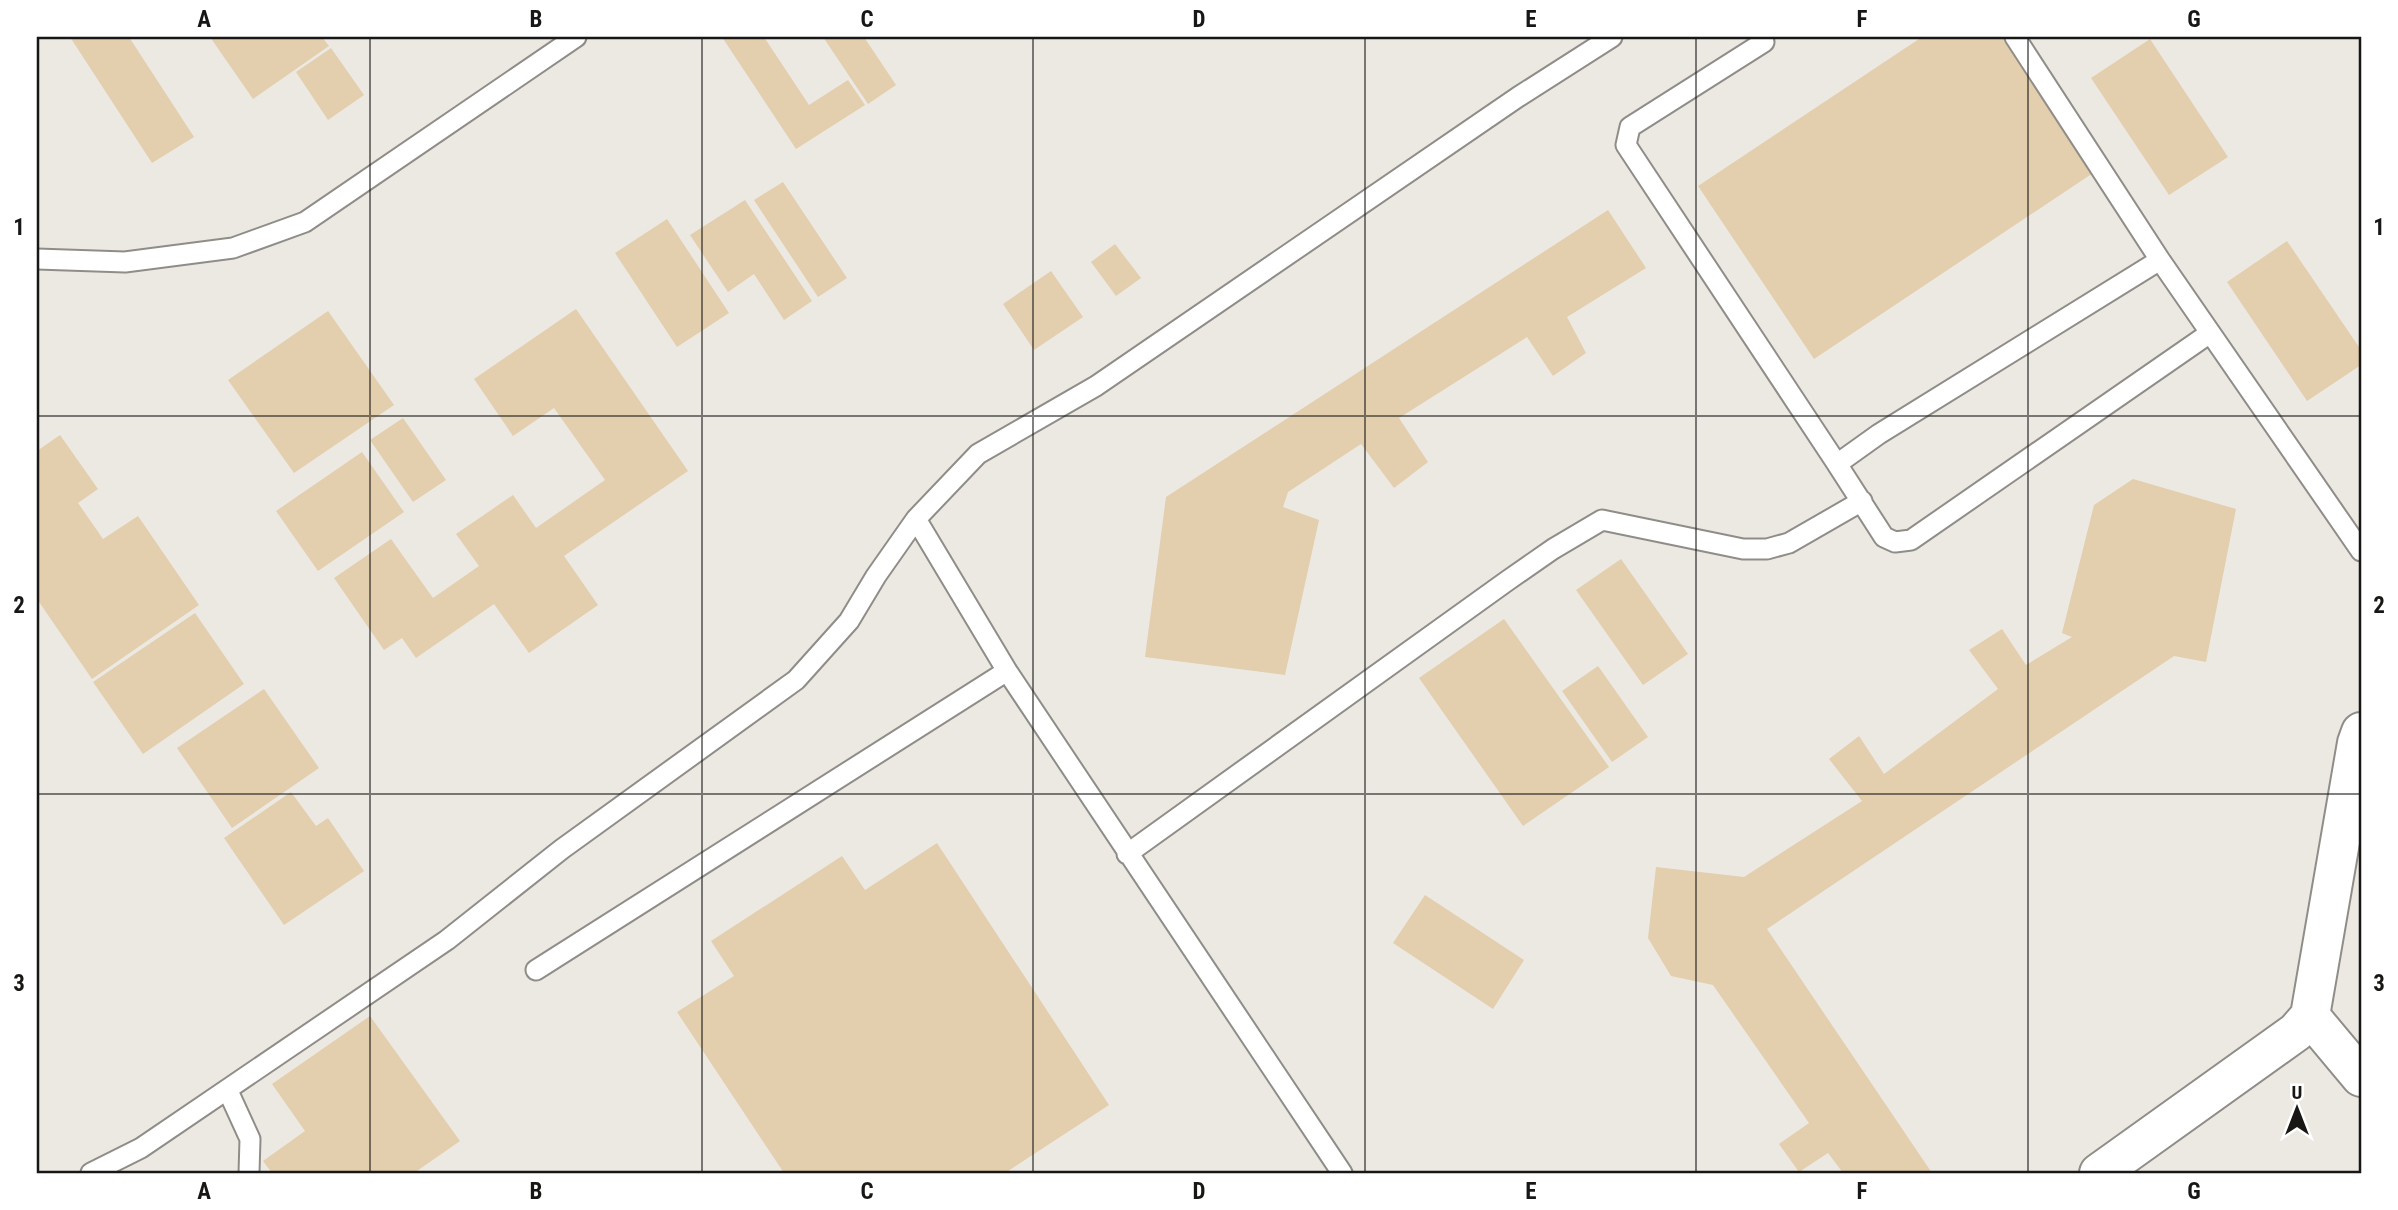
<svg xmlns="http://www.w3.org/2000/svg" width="2398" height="1210" font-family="'Roboto Condensed',sans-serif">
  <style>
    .building { fill: #e3ceae }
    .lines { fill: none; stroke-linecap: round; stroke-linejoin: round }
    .service-casing { stroke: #908d88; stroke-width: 23 }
    .minor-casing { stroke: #908d88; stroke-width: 42 }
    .service { stroke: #fff; stroke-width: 19 }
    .minor { stroke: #fff; stroke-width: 38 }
    .grid { fill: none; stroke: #181715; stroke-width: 2; stroke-opacity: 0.55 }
    .neatline { fill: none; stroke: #181715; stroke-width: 2.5 }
    .grid-label { font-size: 23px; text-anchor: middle; font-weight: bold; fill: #181715 }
  </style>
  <rect width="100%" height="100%" fill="#ece9e3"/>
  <path class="building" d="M 70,37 L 129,37 L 194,137 L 152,163 Z
    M 210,37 L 322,37 L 329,46 L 253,99 Z
    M 722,37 L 764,37 L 809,105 L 848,80 L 865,105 L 796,149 Z
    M 823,37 L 864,37 L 896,85 L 868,104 Z
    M 1922,37 L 2005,37 L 2096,171 L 1814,359 L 1698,186 Z
    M 2150,39 L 2228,157 L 2169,195 L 2091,78 Z
    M 331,48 L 364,95 L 328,120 L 296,72 Z
    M 783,182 L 847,278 L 818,297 L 754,200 Z
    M 745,200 L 812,301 L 784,320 L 754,274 L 728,292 L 690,235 Z
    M 1608,210 L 1646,268 L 1567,317 L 1586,353 L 1553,376 L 1527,337 L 1399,418 L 1428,462 L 1394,488 L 1361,444 L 1288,492 L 1283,507 L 1319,520 L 1285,675 L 1145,657 L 1166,497 Z
    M 667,219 L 729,313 L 677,347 L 615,253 Z
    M 2287,241 L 2361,350 L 2361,365 L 2307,401 L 2227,282 Z
    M 1115,244 L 1141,278 L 1116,296 L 1091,262 Z
    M 1051,271 L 1083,317 L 1034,350 L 1003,304 Z
    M 576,309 L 688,471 L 564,556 L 598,605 L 529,653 L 494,604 L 416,658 L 402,638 L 384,650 L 334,578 L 391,539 L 433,598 L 479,566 L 456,534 L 513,495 L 536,528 L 605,480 L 554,408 L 513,436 L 474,379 Z
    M 328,311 L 394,405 L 294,473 L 228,380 Z
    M 403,418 L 446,480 L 413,502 L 370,440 Z
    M 60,435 L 98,489 L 78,503 L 103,539 L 138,516 L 199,605 L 92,679 L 37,599 L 37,451 Z
    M 362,452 L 404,512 L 318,571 L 276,511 Z
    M 2133,479 L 2236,509 L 2206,662 L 2174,656 L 1767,929 L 1932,1173 L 1843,1173 L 1828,1153 L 1799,1172 L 1779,1144 L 1809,1123 L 1713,985 L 1671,976 L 1648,938 L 1656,867 L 1744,877 L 1862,801 L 1829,759 L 1859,736 L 1884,774 L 1998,689 L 1969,650 L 2002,629 L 2026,665 L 2072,637 L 2062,633 L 2094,505 Z
    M 1621,559 L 1688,654 L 1643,685 L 1576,590 Z
    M 195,613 L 244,684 L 143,754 L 93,682 Z
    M 1504,619 L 1609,767 L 1523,826 L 1419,678 Z
    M 1598,666 L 1648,737 L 1612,762 L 1562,691 Z
    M 264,689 L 319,768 L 232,828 L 177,748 Z
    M 291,792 L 316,826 L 328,818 L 364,871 L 284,925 L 224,838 Z
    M 937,843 L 1109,1105 L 1005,1173 L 784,1173 L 677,1012 L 734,976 L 711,941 L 842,856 L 865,890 Z
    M 1425,895 L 1524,960 L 1493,1009 L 1393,943 Z
    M 370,1016 L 460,1141 L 414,1173 L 272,1173 L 263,1161 L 305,1131 L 272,1084 Z"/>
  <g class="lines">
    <defs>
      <path id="service" d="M 2015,37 L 2160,260 L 2361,551
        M 1764,42 L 1630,127 L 1626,145 L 1837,464
        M 37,259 L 125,262 L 233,248 L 305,222 L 576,37
        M 2160,260 L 1879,434 L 1837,464 L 1884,537 L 1895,542 L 1911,540 L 2210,333
        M 916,519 L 1007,671 L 1342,1173
        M 1127,854 L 1507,581 L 1553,549 L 1602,520 L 1743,549 L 1767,549 L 1789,543 L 1862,501
        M 536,970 L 1007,671
        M 228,1091 L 250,1139 L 249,1173
        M 91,1173 L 141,1148 L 447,940 L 562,849 L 796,680 L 849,621 L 876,576 L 916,519 L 978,454 L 1096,386 L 1518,97 L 1612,37"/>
      <path id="minor" d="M 2310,1016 L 2361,1077
        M 2099,1173 L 2296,1032 L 2310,1016 L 2357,743 L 2361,732"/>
    </defs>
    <use href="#service" class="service-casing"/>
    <use href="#minor" class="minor-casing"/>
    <use href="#service" class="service"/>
    <use href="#minor" class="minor"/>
  </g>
  <path class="grid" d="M 370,37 L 370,1173M 702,37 L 702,1173M 1033,37 L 1033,1173M 1365,37 L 1365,1173M 1696,37 L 1696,1173M 2028,37 L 2028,1173M 37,416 L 2361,416M 37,794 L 2361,794"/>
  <rect width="2398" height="1210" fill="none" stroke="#ffffff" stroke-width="77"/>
  <g transform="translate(2297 1109)" stroke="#ffffff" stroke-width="5" paint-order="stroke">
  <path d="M0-5L12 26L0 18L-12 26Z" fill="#181715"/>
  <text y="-10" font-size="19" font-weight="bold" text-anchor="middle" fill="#181715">U</text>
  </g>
  <rect x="38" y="38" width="2322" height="1134" class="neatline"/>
  <g class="grid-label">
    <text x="204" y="27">A</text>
    <text x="536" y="27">B</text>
    <text x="867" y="27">C</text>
    <text x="1199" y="27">D</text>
    <text x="1531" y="27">E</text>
    <text x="1862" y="27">F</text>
    <text x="2194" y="27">G</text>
    <text x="19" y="235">1</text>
    <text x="2379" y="235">1</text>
    <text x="19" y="613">2</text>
    <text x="2379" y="613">2</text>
    <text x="19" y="991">3</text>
    <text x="2379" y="991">3</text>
    <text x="204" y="1199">A</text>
    <text x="536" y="1199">B</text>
    <text x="867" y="1199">C</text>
    <text x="1199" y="1199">D</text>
    <text x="1531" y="1199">E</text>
    <text x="1862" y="1199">F</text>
    <text x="2194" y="1199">G</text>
  </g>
</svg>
